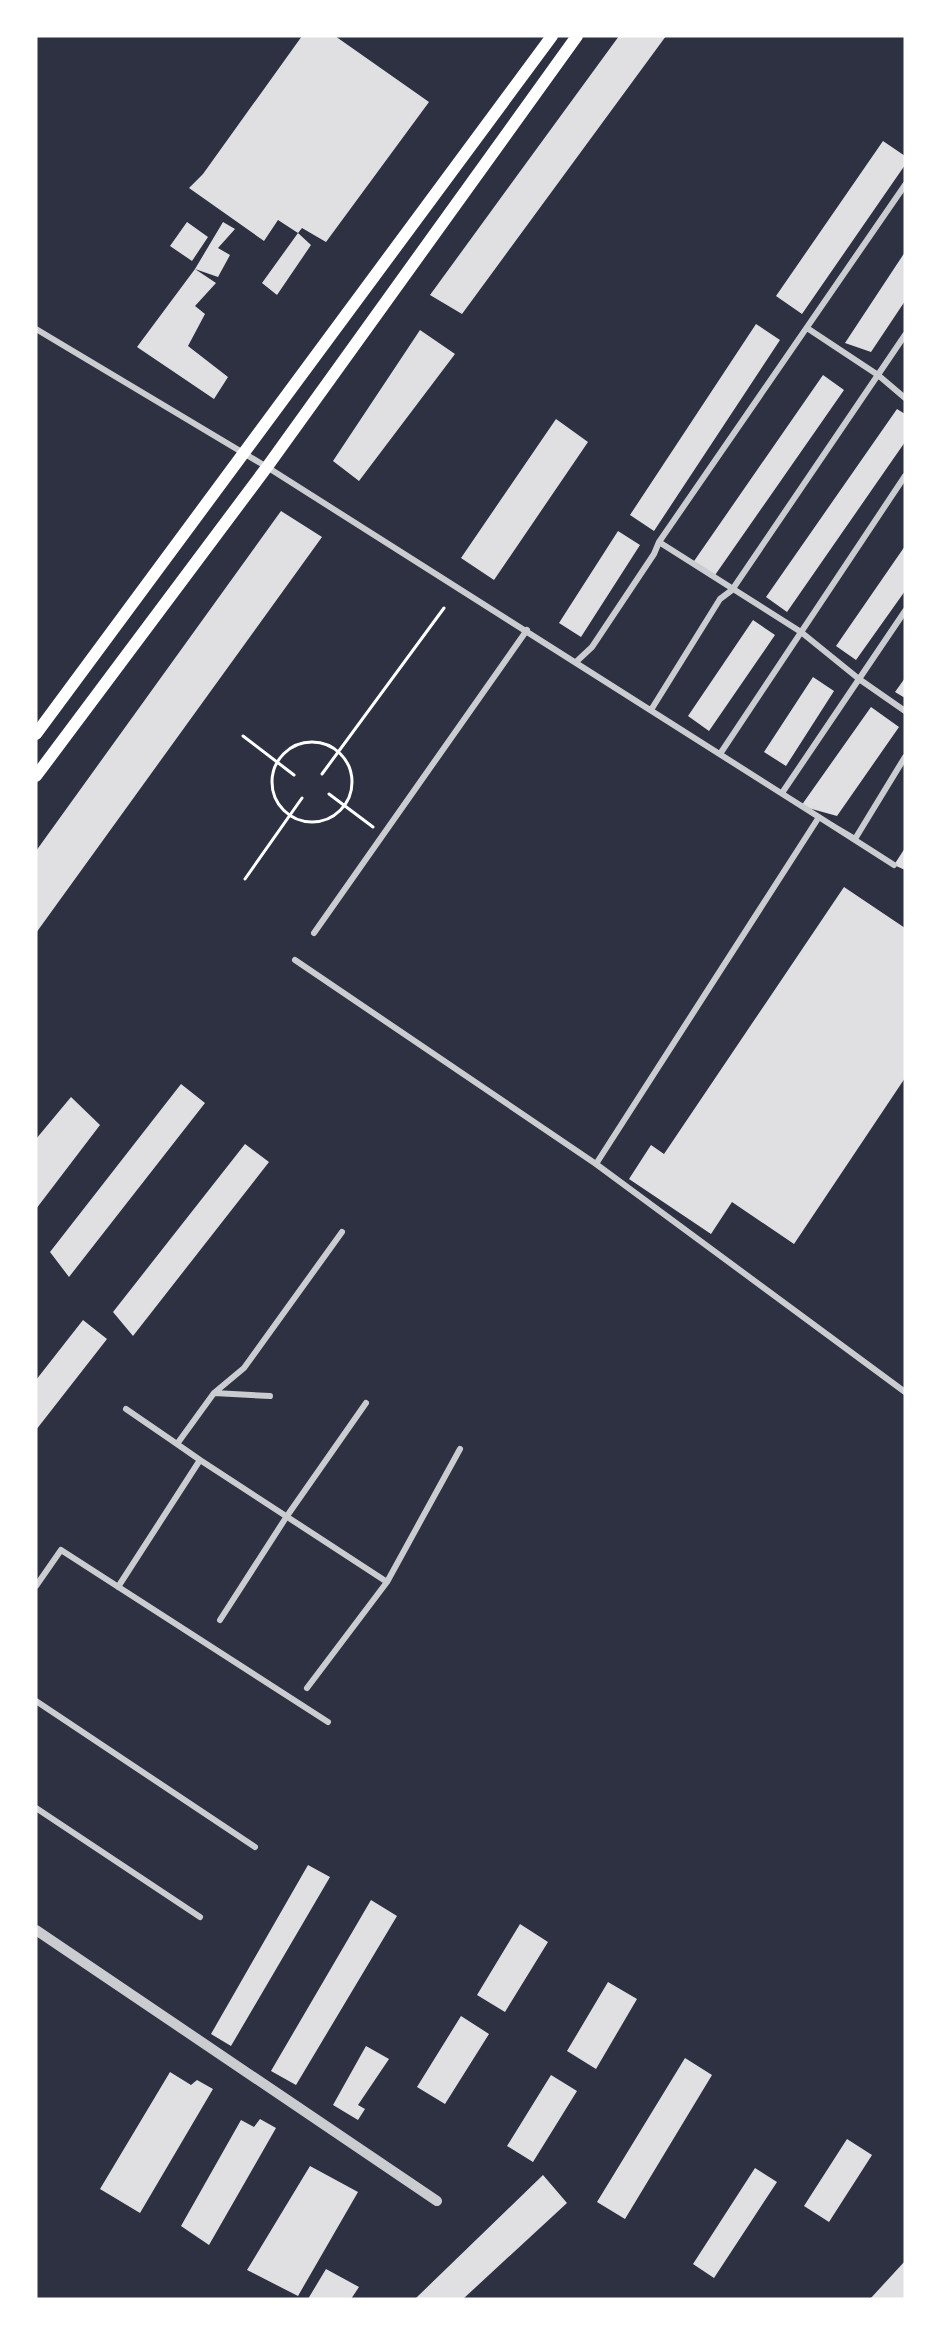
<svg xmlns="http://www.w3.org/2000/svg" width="941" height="2335" font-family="'Open Sans',sans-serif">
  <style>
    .building { fill: #e0e0e3 }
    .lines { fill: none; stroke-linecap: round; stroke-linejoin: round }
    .path { stroke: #fff; stroke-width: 3 }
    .minor { stroke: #caccd0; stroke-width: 6 }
    .tertiary { stroke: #caccd0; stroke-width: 10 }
    .secondary { stroke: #fff; stroke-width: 12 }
  </style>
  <rect width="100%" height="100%" fill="#2d3142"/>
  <path class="building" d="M 302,36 L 335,36 L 429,102 L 326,242 L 302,228 L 298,233 L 278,220 L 264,241 L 189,188 L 203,174 Z
    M 619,36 L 666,36 L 462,314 L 430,295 Z
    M 883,141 L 905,156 L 905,165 L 802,314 L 776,296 Z
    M 187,222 L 208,237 L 192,261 L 170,246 Z
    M 223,222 L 235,229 L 218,248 L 230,255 L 218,277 L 195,269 Z
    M 298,233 L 311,245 L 277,295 L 262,283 Z
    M 905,252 L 905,301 L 871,352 L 845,343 Z
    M 195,269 L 216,283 L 195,306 L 205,314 L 188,346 L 228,377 L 214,399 L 137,347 Z
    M 756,324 L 780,340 L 654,531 L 630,515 Z
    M 420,330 L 455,354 L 359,481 L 333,461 Z
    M 823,375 L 844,390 L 713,578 L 692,564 Z
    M 897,409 L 905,414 L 905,442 L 787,612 L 766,597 Z
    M 556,419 L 588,442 L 494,580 L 461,558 Z
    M 281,511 L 322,537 L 36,933 L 36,851 Z
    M 618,531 L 640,545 L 581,637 L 559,623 Z
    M 905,546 L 905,591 L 856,660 L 836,646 Z
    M 753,620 L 775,635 L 709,731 L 688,716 Z
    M 813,677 L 834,691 L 786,766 L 764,752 Z
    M 905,678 L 905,698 L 895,692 Z
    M 871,707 L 899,727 L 837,816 L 801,806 Z
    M 905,848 L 905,870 L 894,865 Z
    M 844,887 L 905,928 L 905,1078 L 794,1244 L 732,1202 L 711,1234 L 629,1179 L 651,1145 L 664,1154 Z
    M 181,1084 L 205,1103 L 69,1277 L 50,1252 Z
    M 71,1097 L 100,1125 L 36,1209 L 36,1139 Z
    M 245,1144 L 269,1162 L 133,1336 L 113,1312 Z
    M 83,1320 L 107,1339 L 36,1430 L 36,1380 Z
    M 308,1865 L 330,1877 L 231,2046 L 211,2034 Z
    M 371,1900 L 397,1916 L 296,2085 L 271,2071 Z
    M 520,1924 L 548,1942 L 505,2012 L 477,1995 Z
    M 608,1982 L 637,1999 L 596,2069 L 567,2051 Z
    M 461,2016 L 489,2034 L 445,2104 L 417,2087 Z
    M 366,2046 L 389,2059 L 358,2105 L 365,2109 L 358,2120 L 333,2105 Z
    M 685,2058 L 712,2075 L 625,2219 L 597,2202 Z
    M 170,2072 L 191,2085 L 197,2080 L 213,2089 L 140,2213 L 100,2189 Z
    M 551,2075 L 577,2091 L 533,2162 L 507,2146 Z
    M 260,2119 L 276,2128 L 209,2245 L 181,2226 L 241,2120 L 254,2127 Z
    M 847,2139 L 872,2155 L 829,2222 L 804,2206 Z
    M 310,2166 L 358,2192 L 298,2296 L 247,2270 Z
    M 755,2168 L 777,2182 L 714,2278 L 693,2264 Z
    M 543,2175 L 567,2203 L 463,2299 L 416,2298 Z
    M 905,2261 L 905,2299 L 870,2299 Z
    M 326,2269 L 359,2287 L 351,2299 L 308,2299 Z"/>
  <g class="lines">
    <path class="path" d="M 243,736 L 294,775
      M272 782a40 40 0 1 1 80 0a40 40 0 1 1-80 0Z
      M 322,774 L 444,608
      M 329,794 L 373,827
      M 245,879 L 302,798"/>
    <path class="minor" d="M 807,328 L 878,375 L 905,398
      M 36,329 L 267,467 L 833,826
      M 659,542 L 801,632 L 859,679 L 905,711
      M 576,662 L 592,647 L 654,554 L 659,542 L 905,185
      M 651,710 L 720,599 L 732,590 L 905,335
      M 720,754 L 905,476
      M 782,793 L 905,611
      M 894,865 L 833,826 L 855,839 L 905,757
      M 314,933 L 527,630
      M 295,960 L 596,1164 L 905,1392
      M 596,1164 L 819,817
      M 214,1393 L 244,1368 L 342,1232
      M 126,1409 L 177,1444
      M 200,1460 L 177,1444 L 214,1393 L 270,1396
      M 387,1582 L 460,1449
      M 36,1586 L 61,1550 L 328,1722
      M 118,1587 L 200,1460 L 387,1582 L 307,1688
      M 220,1620 L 287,1516 L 366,1403
      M 36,1701 L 255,1847
      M 36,1808 L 200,1917"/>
    <path class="tertiary" d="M 36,1930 L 437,2201"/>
    <path class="secondary" d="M 36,734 L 552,36
      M 36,776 L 267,467 L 577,36"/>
  </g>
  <rect width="941" height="2335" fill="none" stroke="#ffffff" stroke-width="75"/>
</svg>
